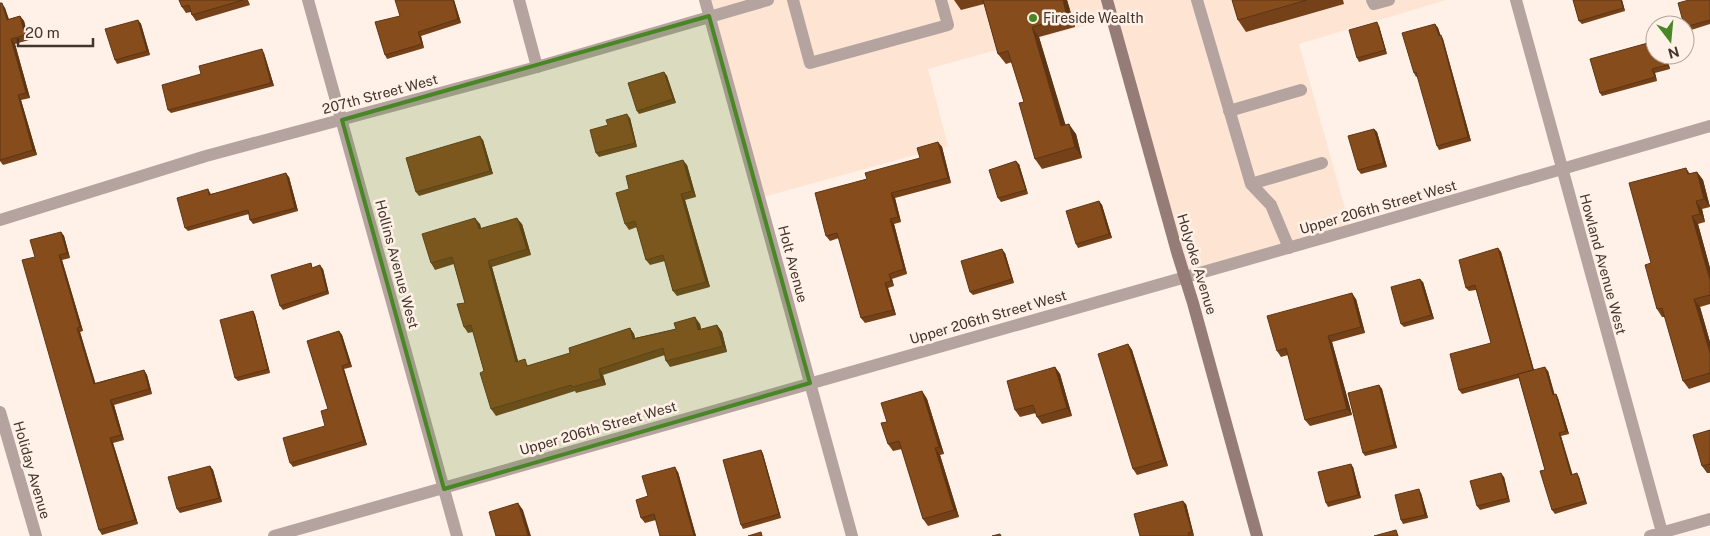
<svg xmlns="http://www.w3.org/2000/svg" width="1710" height="536" font-family="'Public Sans',sans-serif">
  <style>
    .built { fill: #fee4d3 }
    .lines { fill: none; stroke-linecap: round; stroke-linejoin: round }
    .lane { stroke: #b5a39f; stroke-width: 12 }
    .street { stroke: #b5a39f; stroke-width: 12 }
    .secondary { stroke: #967c76; stroke-width: 12 }
    .wall { fill: #744118 }
    .shaded-wall { fill: #5e3514 }
    .building { fill: #874c1c; stroke: #5e3514 }
    .marked { fill: #498726; fill-opacity: 0.2; stroke: #498726; stroke-width: 4; stroke-linejoin: round }
    .poi-dot { fill: #498726; stroke: #fff1e7; stroke-width: 2 }
    .labels { text-anchor: middle; dominant-baseline: central; stroke-width: 5; stroke-linejoin: round; paint-order: stroke }
    .poi-label { font-size: 14px; fill: #43352c; stroke: #fff1e7; text-anchor: start }
    .street-label { font-size: 14px; fill: #43352c; stroke: #fff1e7 }
  </style>
  <rect width="100%" height="100%" fill="#fff1e7"/>
  <path class="built" d="M 705,0 L 1446,0 L 1299,44 L 1351,230 L 1184,277 L 1112,18 L 928,69 L 948,146 L 759,198 Z"/>
  <g class="lines">
    <path class="lane" d="M 519,0 L 537,67
      M 793,0 L 810,63 L 948,25 L 941,0
      M 1197,0 L 1251,184 L 1271,205 L 1289,248
      M 1372,0 L 1374,4 L 1389,0
      M 1229,111 L 1301,90
      M 1251,184 L 1322,163"/>
    <path class="street" d="M 308,0 L 457,536
      M 705,0 L 852,536
      M 1516,0 L 1663,536
      M 0,220 L 206,156 L 537,67 L 768,0
      M 0,412 L 36,536
      M 274,536 L 1351,230 L 1710,126
      M 1650,536 L 1710,519"/>
    <path class="secondary" d="M 1107,0 L 1177,252 L 1193,303 L 1257,536"/>
  </g>
  <path class="wall" d="M 179,0 L 248,0 L 250,5 L 196,21 L 192,15 L 191,12 L 186,13 L 182,7 Z
    M 454,0 L 461,23 L 421,36 L 424,48 L 387,59 L 385,55 L 400,16 Z
    M 954,0 L 1067,0 L 1075,27 L 1039,37 L 1065,125 L 1076,134 L 1082,158 L 1042,169 L 1035,159 L 1024,102 L 1012,62 L 1006,64 L 998,54 L 984,4 L 961,10 Z
    M 1232,0 L 1343,0 L 1344,4 L 1246,32 L 1238,20 Z
    M 1573,0 L 1622,0 L 1625,11 L 1582,24 L 1579,21 Z
    M 1710,0 L 1710,24 L 1688,31 L 1685,27 Z
    M 0,3 L 5,8 L 9,19 L 20,16 L 24,21 L 29,40 L 15,44 L 30,98 L 21,100 L 37,155 L 3,165 L 0,161 Z
    M 138,20 L 141,24 L 150,55 L 117,64 L 115,60 Z
    M 1435,24 L 1438,28 L 1440,35 L 1443,39 L 1471,141 L 1439,150 L 1437,146 L 1418,76 L 1416,77 L 1414,73 Z
    M 1379,26 L 1387,54 L 1359,62 L 1357,58 Z
    M 264,53 L 274,86 L 171,113 L 168,110 L 201,74 Z
    M 1666,55 L 1670,69 L 1655,73 L 1657,81 L 1602,96 L 1600,93 Z
    M 664,72 L 667,76 L 676,103 L 639,114 L 637,111 Z
    M 630,118 L 637,147 L 599,157 L 596,153 L 608,125 Z
    M 1374,129 L 1377,132 L 1387,167 L 1361,174 L 1358,170 Z
    M 483,140 L 493,174 L 419,196 L 416,192 Z
    M 938,142 L 942,147 L 951,183 L 895,198 L 901,222 L 894,224 L 907,274 L 892,279 L 894,286 L 888,288 L 896,315 L 865,323 L 861,318 L 839,238 L 830,241 L 826,236 L 920,158 Z
    M 1019,164 L 1028,194 L 1001,202 L 998,198 Z
    M 687,165 L 696,197 L 685,200 L 710,287 L 677,296 L 673,291 L 665,261 L 650,265 L 646,260 L 637,227 L 629,230 L 625,224 L 629,189 Z
    M 1686,168 L 1690,174 L 1697,172 L 1703,180 L 1710,207 L 1702,209 L 1705,222 L 1698,224 L 1710,268 L 1710,304 L 1700,307 L 1710,342 L 1710,382 L 1689,389 L 1683,381 L 1665,317 L 1662,317 L 1657,309 L 1651,263 Z
    M 289,177 L 298,211 L 253,224 L 250,220 L 249,214 L 188,231 L 185,228 L 208,189 L 211,194 Z
    M 1099,201 L 1102,205 L 1112,238 L 1078,248 L 1076,244 Z
    M 480,224 L 481,229 L 522,224 L 531,255 L 492,267 L 518,361 L 530,366 L 570,353 L 630,328 L 634,334 L 635,338 L 700,324 L 701,330 L 717,325 L 722,332 L 727,352 L 670,367 L 666,361 L 665,355 L 603,375 L 606,385 L 576,393 L 575,391 L 496,416 L 491,409 L 484,371 L 473,332 L 468,333 L 464,327 L 465,303 L 454,264 L 435,270 L 431,263 Z
    M 61,232 L 64,236 L 70,258 L 62,260 L 83,331 L 80,332 L 95,383 L 144,370 L 147,375 L 152,394 L 114,405 L 124,440 L 113,443 L 138,524 L 102,535 L 99,530 L 35,257 Z
    M 1498,248 L 1501,252 L 1534,370 L 1548,371 L 1554,394 L 1556,394 L 1558,398 L 1569,434 L 1561,436 L 1572,475 L 1579,477 L 1587,504 L 1555,514 L 1552,510 L 1545,470 L 1519,378 L 1462,394 L 1459,390 L 1491,343 L 1476,290 L 1469,291 L 1466,288 Z
    M 1005,253 L 1014,283 L 973,295 L 970,292 Z
    M 314,267 L 323,269 L 329,294 L 283,310 L 280,306 Z
    M 1423,282 L 1434,319 L 1404,327 L 1401,324 Z
    M 1356,299 L 1365,333 L 1332,342 L 1352,415 L 1310,426 L 1305,420 L 1288,355 L 1281,357 L 1277,351 Z
    M 253,311 L 255,315 L 270,373 L 238,381 L 235,378 Z
    M 339,331 L 342,335 L 352,367 L 344,369 L 367,445 L 293,467 L 290,463 L 325,426 Z
    M 1128,344 L 1132,350 L 1168,466 L 1137,475 L 1133,469 Z
    M 1055,367 L 1060,374 L 1072,416 L 1042,424 L 1037,417 L 1036,413 L 1020,417 L 1015,410 Z
    M 1379,385 L 1382,389 L 1397,448 L 1365,456 L 1363,453 Z
    M 922,391 L 927,399 L 944,454 L 940,455 L 959,517 L 928,526 L 923,519 L 902,449 L 893,451 L 888,444 L 887,422 Z
    M 1710,430 L 1710,473 L 1707,473 L 1702,466 Z
    M 761,450 L 763,454 L 781,518 L 743,529 L 741,525 Z
    M 210,466 L 213,470 L 222,502 L 180,513 L 177,509 Z
    M 1353,467 L 1361,498 L 1328,507 L 1326,503 Z
    M 678,472 L 696,536 L 660,536 L 656,520 L 645,523 L 641,518 L 648,496 Z
    M 1504,477 L 1510,502 L 1480,510 L 1477,506 Z
    M 1421,493 L 1428,518 L 1403,524 L 1401,520 Z
    M 1186,504 L 1194,536 L 1140,536 Z"/>
  <path class="shaded-wall" d="M 453,0 L 454,0 L 461,23 L 458,19 Z
    M 1063,0 L 1067,0 L 1075,27 L 1067,17 Z
    M 1621,0 L 1622,0 L 1625,11 L 1623,8 Z
    M 2,3 L 5,8 L 10,25 L 7,20 Z
    M 20,16 L 24,21 L 29,40 L 25,35 Z
    M 138,20 L 141,24 L 150,55 L 147,51 Z
    M 1377,22 L 1379,26 L 1387,54 L 1385,50 Z
    M 1435,24 L 1438,28 L 1442,39 L 1439,36 Z
    M 1032,27 L 1039,37 L 1069,136 L 1061,126 Z
    M 418,32 L 421,36 L 424,48 L 422,44 Z
    M 1441,35 L 1443,39 L 1471,141 L 1468,137 Z
    M 11,39 L 15,44 L 30,98 L 26,93 Z
    M 262,49 L 264,53 L 274,86 L 271,83 Z
    M 1664,55 L 1666,55 L 1670,69 L 1667,65 Z
    M 1652,69 L 1655,73 L 1657,81 L 1655,77 Z
    M 664,72 L 667,76 L 676,103 L 673,99 Z
    M 18,95 L 21,100 L 37,155 L 33,150 Z
    M 627,114 L 630,118 L 637,147 L 635,143 Z
    M 1069,124 L 1076,134 L 1082,158 L 1075,147 Z
    M 1374,129 L 1377,132 L 1387,167 L 1384,163 Z
    M 480,136 L 483,140 L 493,174 L 490,171 Z
    M 938,142 L 942,147 L 951,183 L 948,178 Z
    M 683,160 L 687,165 L 696,197 L 692,191 Z
    M 1016,161 L 1019,164 L 1028,194 L 1026,190 Z
    M 1697,172 L 1703,180 L 1710,207 L 1704,199 Z
    M 286,173 L 289,177 L 298,211 L 295,208 Z
    M 891,193 L 895,198 L 901,222 L 898,217 Z
    M 681,194 L 685,200 L 710,287 L 706,282 Z
    M 1099,201 L 1102,205 L 1112,238 L 1109,234 Z
    M 1696,201 L 1702,209 L 1705,222 L 1700,214 Z
    M 1692,216 L 1698,224 L 1710,268 L 1710,280 Z
    M 475,218 L 480,224 L 483,236 L 479,229 Z
    M 517,218 L 522,224 L 531,255 L 527,249 Z
    M 890,219 L 894,224 L 907,274 L 904,269 Z
    M 61,232 L 64,236 L 70,258 L 67,253 Z
    M 1498,248 L 1501,252 L 1535,374 L 1533,370 Z
    M 1002,249 L 1005,253 L 1014,283 L 1012,279 Z
    M 59,255 L 62,260 L 83,331 L 80,327 Z
    M 488,261 L 492,267 L 520,368 L 516,362 Z
    M 320,265 L 323,269 L 329,294 L 327,291 Z
    M 889,274 L 892,279 L 894,286 L 891,281 Z
    M 1420,279 L 1423,282 L 1434,319 L 1431,315 Z
    M 885,283 L 888,288 L 896,315 L 893,310 Z
    M 1352,293 L 1356,299 L 1365,333 L 1361,327 Z
    M 1694,299 L 1700,307 L 1710,342 L 1710,353 Z
    M 253,311 L 255,315 L 270,373 L 268,369 Z
    M 695,317 L 700,324 L 703,337 L 698,330 Z
    M 717,325 L 722,332 L 727,352 L 723,346 Z
    M 77,328 L 80,332 L 97,388 L 94,384 Z
    M 630,328 L 634,334 L 637,345 L 633,339 Z
    M 339,331 L 342,335 L 352,367 L 349,363 Z
    M 1328,336 L 1332,342 L 1352,415 L 1347,409 Z
    M 1128,344 L 1132,350 L 1168,466 L 1164,460 Z
    M 342,366 L 344,369 L 367,445 L 364,441 Z
    M 1055,367 L 1060,374 L 1072,416 L 1067,408 Z
    M 1545,367 L 1548,371 L 1556,399 L 1553,395 Z
    M 599,369 L 603,375 L 606,385 L 601,379 Z
    M 144,370 L 147,375 L 152,394 L 149,389 Z
    M 1379,385 L 1382,389 L 1397,448 L 1394,445 Z
    M 922,391 L 927,399 L 944,454 L 939,447 Z
    M 1556,394 L 1558,398 L 1569,434 L 1566,431 Z
    M 110,400 L 114,405 L 124,440 L 121,435 Z
    M 1559,433 L 1561,436 L 1574,479 L 1571,475 Z
    M 110,438 L 113,443 L 138,524 L 135,520 Z
    M 935,448 L 940,455 L 959,517 L 954,510 Z
    M 761,450 L 763,454 L 781,518 L 779,514 Z
    M 1351,464 L 1353,467 L 1361,498 L 1358,495 Z
    M 210,466 L 213,470 L 222,502 L 219,498 Z
    M 675,467 L 678,472 L 696,536 L 694,536 Z
    M 1501,473 L 1504,477 L 1510,502 L 1508,498 Z
    M 1577,473 L 1579,477 L 1587,504 L 1585,501 Z
    M 1419,489 L 1421,493 L 1428,518 L 1425,515 Z
    M 1183,501 L 1186,504 L 1194,536 L 1192,532 Z
    M 518,503 L 523,510 L 531,536 L 528,536 Z"/>
  <path class="building" d="M 179,0 L 243,0 L 192,15 L 189,5 L 182,7 Z
    M 395,0 L 453,0 L 458,19 L 418,32 L 422,44 L 385,55 L 375,22 L 400,16 Z
    M 983,0 L 1063,0 L 1067,17 L 1032,27 L 1061,126 L 1069,124 L 1075,147 L 1035,159 L 1019,103 L 1024,102 L 1008,51 L 998,54 Z
    M 1232,0 L 1307,0 L 1238,20 Z
    M 1573,0 L 1621,0 L 1623,8 L 1579,21 Z
    M 1689,0 L 1710,0 L 1710,20 L 1685,27 L 1685,25 L 1684,25 L 1678,3 Z
    M 0,3 L 2,3 L 7,20 L 20,16 L 25,35 L 11,39 L 26,93 L 18,95 L 33,150 L 0,160 Z
    M 138,20 L 147,51 L 115,60 L 105,29 Z
    M 1377,22 L 1385,50 L 1357,58 L 1349,30 Z
    M 1435,24 L 1439,36 L 1441,35 L 1468,137 L 1437,146 L 1416,72 L 1414,73 L 1402,33 Z
    M 1655,41 L 1655,55 L 1664,55 L 1667,65 L 1652,69 L 1655,77 L 1600,93 L 1590,59 Z
    M 262,49 L 271,83 L 168,110 L 162,85 L 201,74 L 199,66 Z
    M 664,72 L 673,99 L 637,111 L 628,83 Z
    M 627,114 L 635,143 L 596,153 L 590,130 L 608,125 L 606,120 Z
    M 1374,129 L 1384,163 L 1358,170 L 1348,136 Z
    M 480,136 L 490,171 L 416,192 L 406,158 Z
    M 938,142 L 948,178 L 891,193 L 898,217 L 890,219 L 904,269 L 889,274 L 891,281 L 885,283 L 893,310 L 861,318 L 837,233 L 826,236 L 815,193 L 867,179 L 865,173 L 920,158 L 917,148 Z
    M 683,160 L 692,191 L 681,194 L 706,282 L 673,291 L 663,255 L 646,260 L 635,221 L 625,224 L 616,193 L 629,189 L 626,176 Z
    M 1016,161 L 1026,190 L 998,198 L 989,170 Z
    M 1686,168 L 1688,174 L 1697,172 L 1704,199 L 1696,201 L 1700,214 L 1692,216 L 1710,280 L 1710,295 L 1694,299 L 1710,353 L 1710,373 L 1683,381 L 1662,308 L 1657,309 L 1645,265 L 1651,263 L 1629,183 Z
    M 286,173 L 295,208 L 250,220 L 248,210 L 185,228 L 177,198 L 208,189 L 209,195 Z
    M 1099,201 L 1109,234 L 1076,244 L 1066,211 Z
    M 475,218 L 479,229 L 517,218 L 527,249 L 488,261 L 516,362 L 525,359 L 527,366 L 570,353 L 569,348 L 630,328 L 633,339 L 676,329 L 674,323 L 695,317 L 698,330 L 717,325 L 723,346 L 666,361 L 663,348 L 599,369 L 601,379 L 572,387 L 571,385 L 491,409 L 480,373 L 484,371 L 471,325 L 464,327 L 457,304 L 465,303 L 452,257 L 431,263 L 422,234 Z
    M 61,232 L 67,253 L 59,255 L 80,327 L 77,328 L 94,384 L 144,370 L 149,389 L 110,400 L 121,435 L 110,438 L 135,520 L 99,530 L 22,260 L 35,257 L 30,240 Z
    M 1498,248 L 1533,370 L 1459,390 L 1450,354 L 1491,343 L 1475,285 L 1466,288 L 1459,260 Z
    M 1002,249 L 1012,279 L 970,292 L 961,261 Z
    M 311,263 L 312,268 L 320,265 L 327,291 L 280,306 L 271,275 Z
    M 1420,279 L 1431,315 L 1401,324 L 1391,287 Z
    M 1352,293 L 1361,327 L 1328,336 L 1347,409 L 1305,420 L 1286,348 L 1277,351 L 1267,316 Z
    M 253,311 L 268,369 L 235,378 L 220,320 Z
    M 339,331 L 349,363 L 342,366 L 364,441 L 290,463 L 283,438 L 325,426 L 321,411 L 328,409 L 307,341 Z
    M 1128,344 L 1164,460 L 1133,469 L 1098,354 Z
    M 1055,367 L 1067,408 L 1037,417 L 1033,405 L 1015,410 L 1007,381 Z
    M 1545,367 L 1553,395 L 1556,394 L 1566,431 L 1559,433 L 1571,475 L 1577,473 L 1585,501 L 1552,510 L 1540,471 L 1545,470 L 1518,374 Z
    M 1379,385 L 1394,445 L 1363,453 L 1348,393 Z
    M 922,391 L 939,447 L 935,448 L 954,510 L 923,519 L 899,441 L 888,444 L 881,423 L 887,422 L 881,403 Z
    M 1710,430 L 1710,464 L 1702,466 L 1693,435 Z
    M 761,450 L 779,514 L 741,525 L 723,460 Z
    M 1351,464 L 1358,495 L 1326,503 L 1318,472 Z
    M 210,466 L 219,498 L 177,509 L 168,477 Z
    M 675,467 L 694,536 L 660,536 L 654,514 L 641,518 L 636,500 L 648,496 L 642,476 Z
    M 1501,473 L 1508,498 L 1477,506 L 1470,481 Z
    M 1419,489 L 1425,515 L 1401,520 L 1395,495 Z
    M 1183,501 L 1192,532 L 1188,533 L 1189,536 L 1140,536 L 1134,514 Z
    M 518,503 L 528,536 L 496,536 L 489,512 Z
    M 1396,530 L 1398,536 L 1374,536 Z
    M 761,532 L 762,536 L 748,536 Z
    M 1000,534 L 1001,536 L 992,536 Z"/>
  <path class="marked" d="M 709,16 L 810,383 L 444,489 L 342,120 Z"/>
  <circle class="poi-dot" cx="1033" cy="18" r="5"/>
  <g class="labels">
    <g class="poi-label">
      <text x="1043" y="18">Fireside Wealth</text>
    </g>
    <g class="street-label">
      <text transform="translate(380 94) rotate(-15)">207th Street West</text>
      <text transform="translate(1378 207) rotate(-16)">Upper 206th Street West</text>
      <text transform="translate(397 264) rotate(75)">Hollins Avenue West</text>
      <text transform="translate(793 264) rotate(75)">Holt Avenue</text>
      <text transform="translate(1197 264) rotate(73)">Holyoke Avenue</text>
      <text transform="translate(1603 264) rotate(75)">Howland Avenue West</text>
      <text transform="translate(988 317) rotate(-16)">Upper 206th Street West</text>
      <text transform="translate(598 428) rotate(-16)">Upper 206th Street West</text>
      <text transform="translate(32 470) rotate(74)">Holiday Avenue</text>
    </g>
  </g>
  <g transform="translate(1670 40) rotate(164)"><circle r="24" fill="#fff1e7" stroke="#b4a69c"/>
  <path d="M0-4L9 19L0 12L-9 19Z" fill="#498726"/>
  <text y="-8" font-size="14" font-weight="bold" text-anchor="middle" fill="#43352c">N</text>
  </g>
  <path d="M18 38v8h75v-8" fill="none" stroke="#43352c" stroke-width="2.5"/>
  <text x="25" y="38" font-size="15" fill="#43352c" stroke="#fff1e7" stroke-width="4" paint-order="stroke">20 m</text>
</svg>
